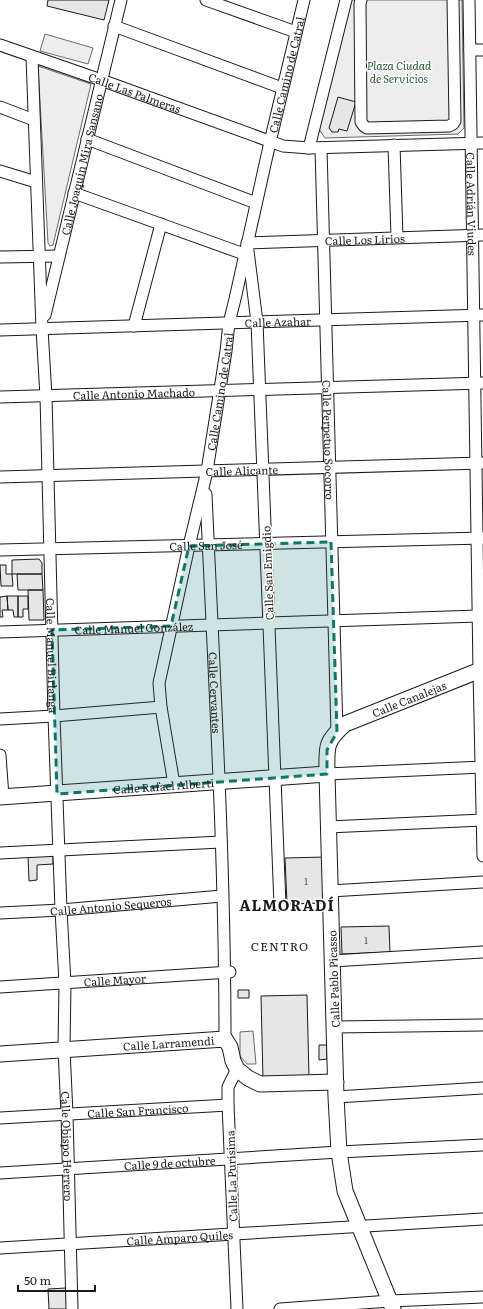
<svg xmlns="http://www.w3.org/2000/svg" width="483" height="1309" font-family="Literata,serif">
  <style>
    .green { fill: #ededed; stroke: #6a6a6a }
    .building { fill: #e6e6e6; stroke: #1a1a1a }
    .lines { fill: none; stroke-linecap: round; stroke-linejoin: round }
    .minor-casing { stroke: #1a1a1a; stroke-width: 13 }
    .major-casing { stroke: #1a1a1a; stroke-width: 17 }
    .minor { stroke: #fff; stroke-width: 11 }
    .major { stroke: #fff; stroke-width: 15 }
    .marked { fill: #0f766e; fill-opacity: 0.2; stroke: #0f766e; stroke-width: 3; stroke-dasharray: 8 5; stroke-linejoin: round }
    .labels { text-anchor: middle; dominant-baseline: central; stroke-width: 3; stroke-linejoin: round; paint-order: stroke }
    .number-label { font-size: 9px; fill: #4d4d4d }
    .park-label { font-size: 11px; font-style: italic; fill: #2b5a34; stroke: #fff }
    .street-label { font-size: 11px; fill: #1a1a1a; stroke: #fff }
    .neighbourhood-label { font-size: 12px; letter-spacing: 1px; fill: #1a1a1a; stroke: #fff }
    .district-label { font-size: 15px; font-weight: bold; letter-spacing: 1px; fill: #1a1a1a; stroke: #fff }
  </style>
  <rect width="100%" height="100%" fill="#fff"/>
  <path class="green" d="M 351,0 L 462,0 L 464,128 L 458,134 L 325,138 L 319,129 Z
    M 45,34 L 93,48 L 88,64 L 40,51 Z
    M 38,66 L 91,84 L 53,245 L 50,246 L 48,243 Z
    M 253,1031 L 256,1064 L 247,1064 L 240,1056 L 240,1032 Z"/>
  <path class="building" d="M 48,0 L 109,0 L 104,20 L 47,6 Z
    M 338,97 L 356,102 L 347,131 L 339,129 L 338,132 L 332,132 L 329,128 Z
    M 39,559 L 42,563 L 42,574 L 12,574 L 12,560 Z
    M 0,565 L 6,565 L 6,574 L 12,574 L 13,586 L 1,586 Z
    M 17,574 L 42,574 L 43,590 L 18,590 Z
    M 28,590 L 43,590 L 44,620 L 29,620 Z
    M 7,596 L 8,610 L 2,610 L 3,617 L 0,617 L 0,597 Z
    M 7,596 L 18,596 L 18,617 L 14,617 L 13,610 L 8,610 Z
    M 18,596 L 28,596 L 28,609 L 23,609 L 23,617 L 18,617 Z
    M 53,855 L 53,864 L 37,865 L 37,880 L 29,881 L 28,856 Z
    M 325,857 L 326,903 L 287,904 L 285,858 Z
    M 389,926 L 390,952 L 342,954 L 341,927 Z
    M 238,990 L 249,990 L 249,998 L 238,998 Z
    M 307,995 L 309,1077 L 263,1079 L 261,996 Z
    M 319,1045 L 327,1045 L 327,1059 L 319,1060 Z
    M 66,1288 L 67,1309 L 49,1309 L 48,1289 Z"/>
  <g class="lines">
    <defs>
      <g id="minor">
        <path d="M 206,0 L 296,32"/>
        <path d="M 361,0 L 360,4 L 361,122 L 364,126 L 367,128 L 449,126 L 453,124 L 455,121 L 453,0"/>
        <path id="s1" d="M 469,0 L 479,671 L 483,856"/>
        <path d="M 114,26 L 282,88"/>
        <path id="s2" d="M 0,45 L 101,80 L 283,146 L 309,148 L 483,143"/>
        <path d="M 470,50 L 483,50"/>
        <path id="s3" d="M 32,57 L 42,329 L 46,396 L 54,716 L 61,910 L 65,983 L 64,1049 L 67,1114 L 72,1309"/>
        <path d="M 0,107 L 34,120"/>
        <path d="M 87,139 L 256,203"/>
        <path d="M 394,145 L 397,237"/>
        <path d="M 309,148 L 346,0"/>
        <path id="s4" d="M 321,148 L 337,732"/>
        <path d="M 0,171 L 36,182"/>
        <path d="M 74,193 L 244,254"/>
        <path d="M 0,257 L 59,256"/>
        <path id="s5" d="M 45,315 L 121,0"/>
        <path d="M 134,326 L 161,224"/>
        <path id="s6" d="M 0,330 L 483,315"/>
        <path id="s7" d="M 0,397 L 483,383"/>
        <path id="s8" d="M 0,477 L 482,463"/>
        <path id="s9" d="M 206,494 C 214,675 225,857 225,1039"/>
        <path id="s10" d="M 0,550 L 483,538"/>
        <path id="s11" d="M 0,632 L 478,616"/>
        <path d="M 0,719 L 54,716 L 161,707"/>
        <path d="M 0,755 L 3,797"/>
        <path d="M 327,774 L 483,767"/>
        <path id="s12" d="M 174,784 L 161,707 L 159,683 L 189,546 L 207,471 L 226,351 L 229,323 L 235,299 L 270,142 L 304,0"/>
        <path d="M 328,827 L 483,820"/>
        <path d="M 0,853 L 221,842"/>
        <path d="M 330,891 L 483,882"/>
        <path id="s13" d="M 280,905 L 257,322 L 247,243 L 483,235"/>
        <path id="s14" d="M 0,913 L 61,910 L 222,896"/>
        <path d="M 332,961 L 483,952"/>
        <path id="s15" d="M 0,987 L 230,972"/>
        <path d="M 334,1027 L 483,1025"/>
        <path d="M 336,1097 L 483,1088"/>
        <path id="s16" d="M 0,1118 L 228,1105"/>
        <path id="s17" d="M 0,1173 L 339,1152 L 483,1145"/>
        <path id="s18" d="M 0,1248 L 483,1219"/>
        <path d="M 237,1309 L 228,1105 L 228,1087 L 237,1069"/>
        <path d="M 280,1309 L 390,1301 L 483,1297"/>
      </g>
      <g id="major">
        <path id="s19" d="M 0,797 L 327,774"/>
        <path id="s20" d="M 0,1054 L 225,1039 L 230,1047 L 233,1061 L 237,1069 L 248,1078 L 260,1084 L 336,1082"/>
        <path id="s21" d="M 393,1309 L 345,1191 L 339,1152 L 336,1097 L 327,774 C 327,747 324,743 345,724 L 483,669"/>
      </g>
    </defs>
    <use href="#minor" class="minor-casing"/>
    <use href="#major" class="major-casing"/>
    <use href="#minor" class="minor"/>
    <use href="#major" class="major"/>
  </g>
  <path class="marked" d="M 331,542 L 337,732 L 327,750 L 327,774 L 57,794 L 52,630 L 171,626 L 189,546 Z"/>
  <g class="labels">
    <g class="number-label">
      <text x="306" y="881">1</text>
      <text x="366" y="940">1</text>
    </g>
    <g class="park-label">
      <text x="399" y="65">Plaza Ciudad<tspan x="399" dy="13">de Servicios</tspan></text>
    </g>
    <g class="street-label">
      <text stroke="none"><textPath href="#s12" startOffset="724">Calle Camino de Catral</textPath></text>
      <text stroke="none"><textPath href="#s2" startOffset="143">Calle Las Palmeras</textPath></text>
      <text stroke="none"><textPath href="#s5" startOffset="155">Calle Joaquín Mira Sansano</textPath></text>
      <text stroke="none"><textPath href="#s1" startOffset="204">Calle Adrián Viudes</textPath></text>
      <text stroke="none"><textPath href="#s13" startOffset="781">Calle Los Lirios</textPath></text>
      <text stroke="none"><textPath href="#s6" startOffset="278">Calle Azahar</textPath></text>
      <text stroke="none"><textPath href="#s12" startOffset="400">Calle Camino de Catral</textPath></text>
      <text stroke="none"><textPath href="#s7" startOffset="134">Calle Antonio Machado</textPath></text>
      <text stroke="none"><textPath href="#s4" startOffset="292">Calle Perpetuo Socorro</textPath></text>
      <text stroke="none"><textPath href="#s8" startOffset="242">Calle Alicante</textPath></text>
      <text stroke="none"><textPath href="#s10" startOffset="206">Calle San José</textPath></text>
      <text transform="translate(267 573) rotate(-92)">Calle San Emigdio</text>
      <text stroke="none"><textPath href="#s11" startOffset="134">Calle Manuel González</textPath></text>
      <text stroke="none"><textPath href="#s3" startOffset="599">Calle Manuel Birlanga</textPath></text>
      <text stroke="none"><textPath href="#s9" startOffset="199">Calle Cervantes</textPath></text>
      <text stroke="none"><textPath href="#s21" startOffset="670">Calle Canalejas</textPath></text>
      <text stroke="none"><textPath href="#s19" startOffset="164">Calle Rafael Alberti</textPath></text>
      <text stroke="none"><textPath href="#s14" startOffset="111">Calle Antonio Sequeros</textPath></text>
      <text transform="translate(333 979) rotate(-92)">Calle Pablo Picasso</text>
      <text stroke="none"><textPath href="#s15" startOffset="115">Calle Mayor</textPath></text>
      <text stroke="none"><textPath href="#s20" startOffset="169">Calle Larramendi</textPath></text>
      <text stroke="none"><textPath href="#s16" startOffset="138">Calle San Francisco</textPath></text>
      <text stroke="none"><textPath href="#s3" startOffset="1090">Calle Obispo Herrero</textPath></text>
      <text stroke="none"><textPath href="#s17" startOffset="170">Calle 9 de octubre</textPath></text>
      <text transform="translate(231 1176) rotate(-92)">Calle La Purísima</text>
      <text stroke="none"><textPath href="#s18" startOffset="180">Calle Amparo Quiles</textPath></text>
    </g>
    <g class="neighbourhood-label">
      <text x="280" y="946">CENTRO</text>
    </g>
    <g class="district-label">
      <text x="287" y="904">ALMORADÍ</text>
    </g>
  </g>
  <path d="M18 1285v6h77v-6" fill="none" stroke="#1a1a1a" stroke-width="2"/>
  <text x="24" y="1285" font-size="12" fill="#1a1a1a" stroke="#ffffff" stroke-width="3" paint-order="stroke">50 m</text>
</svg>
